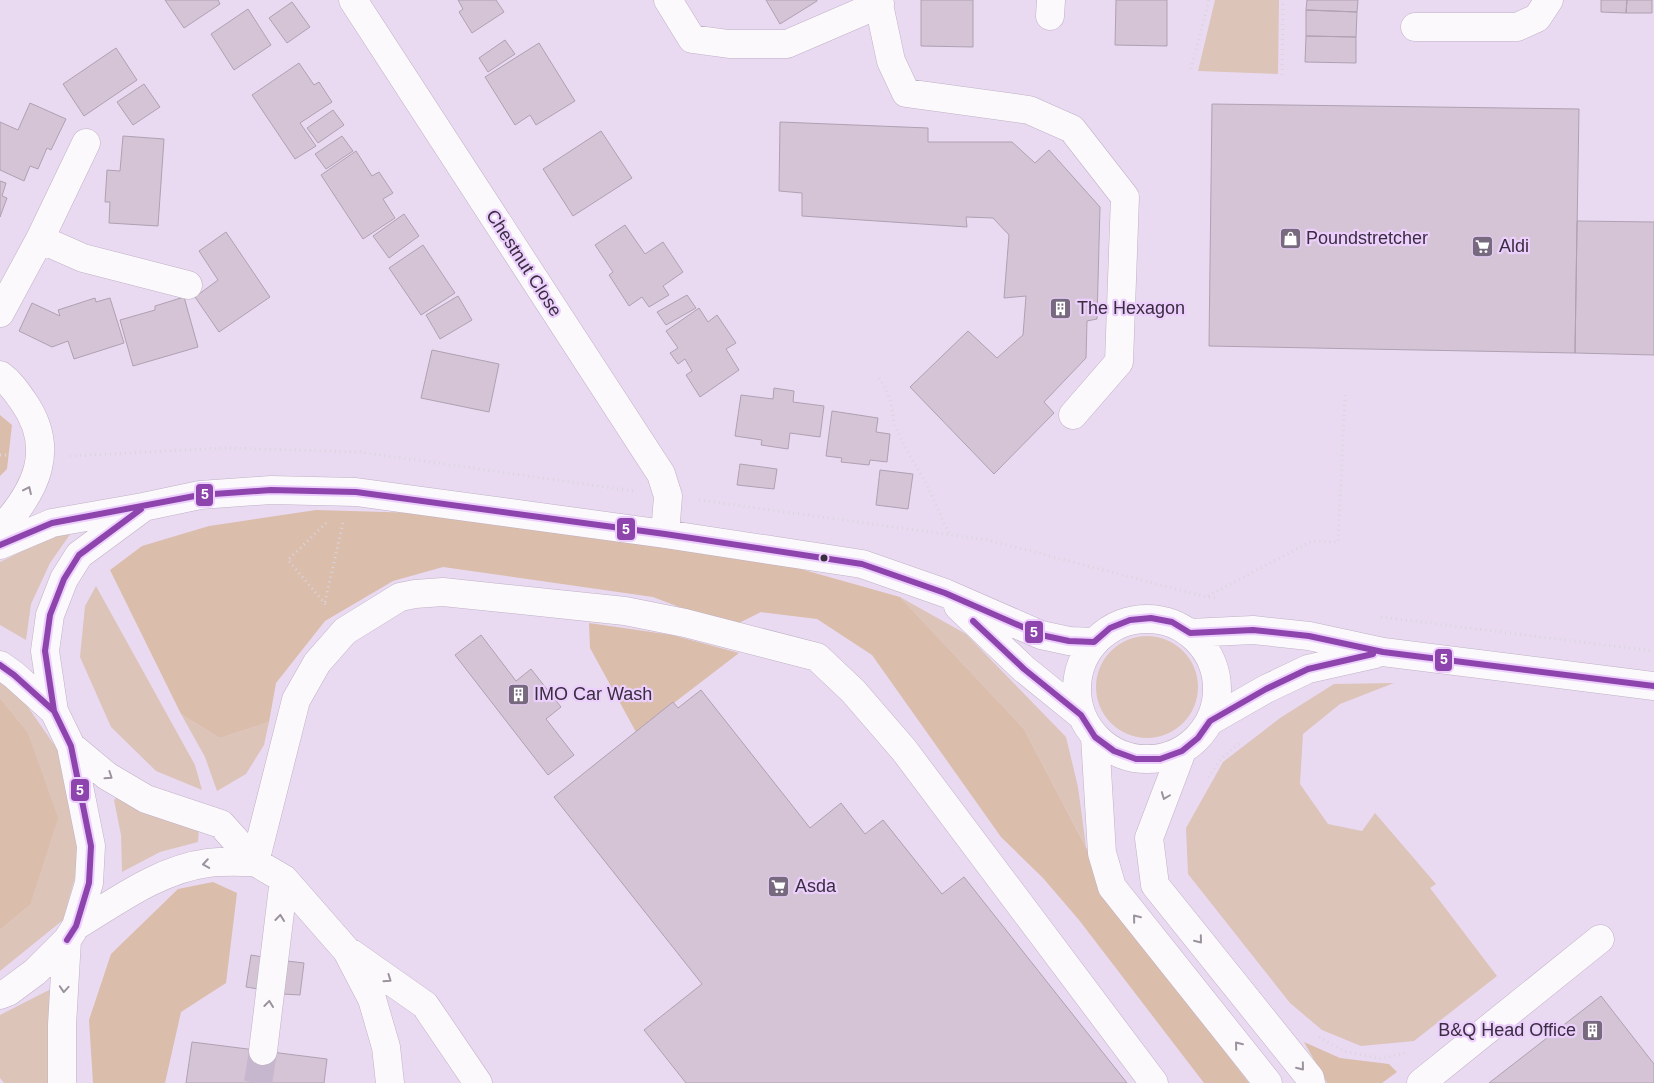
<svg xmlns="http://www.w3.org/2000/svg" width="1654" height="1083" font-family="Arial,sans-serif">
  <style>
    .green { fill: #dcc4b9 }
    .forest { fill: #dabdaa }
    .building { fill: #d5c3d6; stroke: #afa1b2 }
    .lines { fill: none; stroke-linecap: round; stroke-linejoin: round }
    .minor-tunnel { stroke: #c6b7ce; stroke-width: 28; stroke-dasharray: 28 14; stroke-linecap: butt }
    .minor-casing { stroke: #beb1c4; stroke-width: 29 }
    .path { stroke: #dad5dc; stroke-width: 3; stroke-dasharray: 1 4; stroke-linecap: butt }
    .minor { stroke: #fcf9fd; stroke-width: 28 }
    .bus-1-casing { stroke: #eccffd; stroke-width: 10 }
    .bus-1 { stroke: #8e44ad; stroke-width: 6 }
    .oneway { stroke: #9a939e }
    .bus-dot { fill: #392d3f; stroke: #eccffd; stroke-width: 2 }
    .labels { text-anchor: middle; dominant-baseline: central; stroke-width: 4.5; stroke-linejoin: round; paint-order: stroke }
    .poi-label { font-size: 18px; fill: #392d3f; stroke: #eccffd; text-anchor: start }
    .street-label { font-size: 18px; fill: #392d3f; stroke: #eccffd }
    .line-badge { stroke: #eccffd; stroke-width: 2 }
    .badge-label { font-size: 14px; text-anchor: middle; font-weight: bold; fill: #fff }
  </style>
  <rect width="100%" height="100%" fill="#e9daf2"/>
  <path class="green" d="M 1215,0 L 1279,0 L 1278,74 L 1198,71 Z
    M 61,532 L 71,533 L 50,563 L 31,604 L 26,640 L 0,625 L 0,562 Z
    M 96,586 L 195,765 L 202,790 L 156,771 L 111,727 L 80,657 L 85,606 Z
    M 900,597 L 966,634 L 1066,737 L 1078,787 L 1086,847 L 1024,729 Z
    M1096 687a51 51 0 1 1 102 0a51 51 0 1 1-102 0Z
    M 0,676 L 12,684 L 64,759 L 82,852 L 63,920 L 0,971 L 0,930 L 30,905 L 27,731 L 0,698 Z
    M 1394,683 L 1340,704 L 1303,734 L 1300,784 L 1328,824 L 1362,831 L 1375,813 L 1436,884 L 1430,888 L 1497,976 L 1414,1041 L 1361,1046 L 1322,1030 L 1290,1003 L 1188,874 L 1186,828 L 1223,762 L 1280,718 L 1334,684 Z
    M 181,714 L 220,738 L 269,722 L 264,745 L 246,774 L 217,791 L 205,757 Z
    M 120,794 L 199,827 L 198,842 L 160,852 L 122,872 L 121,835 L 114,800 Z
    M 49,990 L 53,996 L 57,1083 L 4,1083 L 0,1078 L 0,1015 Z"/>
  <path class="forest" d="M 0,415 L 12,425 L 7,469 L 0,476 Z
    M 316,510 L 419,513 L 552,530 L 797,568 L 900,597 L 1024,729 L 1122,916 L 1249,1083 L 1204,1083 L 1079,920 L 1043,878 L 1001,837 L 872,655 L 817,619 L 761,612 L 731,627 L 653,597 L 443,567 L 393,581 L 325,621 L 276,683 L 269,722 L 220,738 L 181,714 L 110,570 L 142,546 L 209,526 Z
    M 589,623 L 672,635 L 739,653 L 636,732 L 590,648 Z
    M 0,698 L 27,731 L 58,818 L 30,905 L 0,930 Z
    M 213,882 L 237,893 L 226,983 L 181,1012 L 165,1083 L 93,1083 L 89,1020 L 111,954 L 178,889 Z
    M 1304,1042 L 1340,1058 L 1389,1064 L 1397,1072 L 1382,1083 L 1327,1083 Z"/>
  <path class="building" d="M 165,0 L 218,0 L 220,4 L 184,28 Z
    M 458,0 L 496,0 L 504,12 L 472,33 L 459,12 L 463,9 Z
    M 766,0 L 817,0 L 817,1 L 780,24 Z
    M 921,0 L 973,0 L 973,47 L 921,46 Z
    M 1116,0 L 1167,0 L 1167,46 L 1115,45 Z
    M 1307,0 L 1358,0 L 1357,12 L 1306,10 Z
    M 1601,0 L 1627,0 L 1626,13 L 1601,12 Z
    M 1627,0 L 1652,0 L 1652,13 L 1626,13 Z
    M 292,2 L 310,27 L 287,43 L 269,18 Z
    M 248,9 L 271,45 L 234,70 L 211,34 Z
    M 1306,10 L 1357,12 L 1356,37 L 1306,36 Z
    M 1306,36 L 1356,37 L 1356,63 L 1305,62 Z
    M 505,40 L 515,54 L 488,72 L 479,58 Z
    M 539,43 L 575,101 L 536,125 L 530,115 L 515,125 L 485,77 Z
    M 116,48 L 137,80 L 84,116 L 63,84 Z
    M 299,63 L 314,85 L 319,82 L 332,102 L 300,123 L 316,146 L 295,159 L 252,95 Z
    M 144,84 L 160,107 L 133,125 L 117,102 Z
    M 30,103 L 66,119 L 51,150 L 47,148 L 38,169 L 30,166 L 24,181 L 0,170 L 0,122 L 18,130 Z
    M 1212,104 L 1579,109 L 1575,353 L 1209,346 Z
    M 333,110 L 344,125 L 318,143 L 307,128 Z
    M 780,122 L 928,128 L 928,142 L 1012,142 L 1035,163 L 1049,150 L 1100,207 L 1097,319 L 1087,321 L 1086,358 L 1044,402 L 1054,413 L 994,474 L 910,387 L 968,331 L 997,358 L 1023,335 L 1026,296 L 1004,298 L 1009,235 L 993,218 L 966,217 L 967,227 L 802,216 L 802,193 L 779,191 Z
    M 601,131 L 632,178 L 573,216 L 543,169 Z
    M 123,136 L 164,139 L 158,226 L 109,223 L 110,202 L 105,202 L 107,170 L 120,171 Z
    M 342,136 L 353,151 L 326,169 L 315,154 Z
    M 356,151 L 372,176 L 379,172 L 393,193 L 383,199 L 395,218 L 363,239 L 321,175 Z
    M 0,181 L 6,183 L 2,196 L 7,198 L 0,217 Z
    M 404,214 L 419,236 L 389,258 L 373,236 Z
    M 1577,221 L 1654,222 L 1654,355 L 1575,353 Z
    M 625,225 L 645,254 L 663,242 L 683,272 L 663,286 L 669,295 L 649,307 L 642,297 L 629,306 L 609,275 L 613,272 L 595,245 Z
    M 226,232 L 270,297 L 219,332 L 195,297 L 218,280 L 199,251 Z
    M 423,245 L 455,293 L 421,315 L 389,268 Z
    M 687,295 L 696,308 L 666,325 L 657,312 Z
    M 458,296 L 472,320 L 440,339 L 426,315 Z
    M 184,297 L 198,347 L 133,366 L 120,320 L 155,310 L 155,306 Z
    M 95,298 L 96,302 L 110,298 L 124,343 L 74,359 L 68,341 L 52,347 L 19,331 L 32,303 L 60,316 L 58,310 Z
    M 699,308 L 708,322 L 717,315 L 736,343 L 726,349 L 739,370 L 700,397 L 686,375 L 692,371 L 685,359 L 678,364 L 670,353 L 678,348 L 666,331 Z
    M 432,350 L 499,364 L 489,412 L 421,398 Z
    M 774,388 L 794,391 L 793,402 L 824,406 L 820,437 L 790,433 L 788,449 L 761,445 L 762,440 L 735,436 L 741,395 L 773,399 Z
    M 832,411 L 878,418 L 876,432 L 890,434 L 887,462 L 870,460 L 869,465 L 841,462 L 842,458 L 826,456 Z
    M 740,464 L 777,469 L 774,489 L 737,485 Z
    M 880,470 L 913,474 L 908,509 L 876,505 Z
    M 481,635 L 516,681 L 531,669 L 561,707 L 546,719 L 574,755 L 548,775 L 455,655 Z
    M 701,690 L 810,828 L 841,803 L 865,834 L 883,820 L 942,894 L 964,877 L 1127,1083 L 686,1083 L 644,1030 L 702,984 L 554,797 L 673,702 L 678,708 Z
    M 251,955 L 269,958 L 264,990 L 246,987 Z
    M 287,961 L 304,963 L 300,995 L 283,994 Z
    M 1601,996 L 1654,1064 L 1654,1083 L 1489,1083 Z
    M 192,1042 L 327,1059 L 324,1083 L 186,1083 Z"/>
  <g class="lines">
    <path class="minor-tunnel" d="M 258,1083 L 263,1051"/>
    <defs>
      <path id="minor" d="M 353,0 L 661,474 L 668,496 L 665,534
        M 668,0 L 692,39 L 729,44 L 787,44 L 880,4
        M 878,0 L 891,61 L 906,93 L 1029,110 L 1072,129 L 1125,197 L 1119,362 L 1073,415
        M 1050,16 L 1051,0
        M 1415,27 L 1517,27 L 1537,18 L 1549,0
        M 40,239 L 83,258 L 188,285
        M 0,313 L 40,239 L 86,143
        M 0,375 C 10,382 16,391 23,401 C 57,449 36,491 0,530
        M 0,545 L 52,523 L 143,507 L 200,495 L 271,490 L 356,492 L 665,534 L 862,564 L 945,593 L 1041,635 L 1069,641 L 1094,642
        M 958,606 L 1024,669 L 1081,715
        M1077 689a70 70 0 1 1 140 0a70 70 0 1 1-140 0Z
        M 1190,633 L 1253,630 L 1309,636 L 1383,652 L 1654,686
        M 0,665 L 14,675 L 54,711 L 71,746 L 91,846 L 89,883 L 76,926 L 67,940 L 35,972 L 8,992 L 0,995
        M 54,711 L 45,651 L 50,615 L 64,579 L 79,555 L 140,510
        M 1210,721 L 1266,689 L 1308,669 L 1375,654
        M 1095,737 L 1102,853 L 1112,887 L 1268,1083
        M 71,746 L 107,776 L 146,799 L 221,824 L 255,862 L 284,879 L 347,951 L 372,999 L 386,1047 L 390,1083
        M 1182,751 L 1149,838 L 1155,885 L 1310,1078 L 1311,1083
        M 255,862 L 296,700 L 317,663 L 345,631 L 400,597 L 415,594 L 443,592 L 625,611 L 685,623 L 817,657 L 853,691 L 904,750 L 1154,1083
        M 76,926 C 117,901 160,869 208,863 C 223,861 240,862 255,862
        M 351,953 L 425,1005 L 478,1083
        M 263,1051 L 284,879
        M 62,1083 L 62,1025 L 67,940
        M 1421,1083 L 1600,939"/>
    </defs>
    <use href="#minor" class="minor-casing"/>
    <path class="path" d="M 1191,69 L 1209,0
      M 1282,75 L 1283,0
      M 879,378 L 886,389 L 891,403 L 894,424 L 906,449 L 927,485 L 949,534
      M 0,455 L 9,455
      M 70,456 L 225,448 L 360,452 L 634,491
      M 699,500 L 988,540 L 1207,597 L 1218,598
      M 326,523 L 288,560 L 327,606
      M 1208,596 L 1312,541 L 1338,542 L 1345,395
      M 325,602 L 343,523
      M 1381,617 L 1654,651
      M 1208,777 L 1222,758 L 1241,742
      M 1319,1037 L 1344,1051 L 1381,1059 L 1407,1052"/>
    <use href="#minor" class="minor"/>
    <defs>
      <path id="bus-1" d="M 0,545 L 52,523 L 200,495 L 271,490 L 356,492 L 665,534 L 862,564 L 945,593 L 1041,635 L 1069,641 L 1094,642 L 1110,628 L 1130,620 L 1151,618 L 1172,622 L 1190,633 L 1253,630 L 1309,636 L 1383,652 L 1654,686
        M 973,621 L 1024,669 L 1081,715 L 1095,737 L 1114,751 L 1136,759 L 1160,759 L 1182,751 L 1198,738 L 1210,721 L 1266,689 L 1308,669 L 1373,654
        M 0,665 L 14,675 L 54,711 L 71,746 L 91,846 L 89,883 L 76,926 L 67,940
        M 54,711 L 45,651 L 50,615 L 64,579 L 79,555 L 141,509"/>
    </defs>
    <use href="#bus-1" class="bus-1-casing"/>
    <use href="#bus-1" class="bus-1"/>
  </g>
  <defs><path id="oneway-chevron" d="M-2-3.5L2.5 0L-2 3.5" fill="none" stroke-width="1.6" stroke-linecap="round" stroke-linejoin="round" transform="scale(1.25)"/></defs>
  <g class="oneway">
    <use href="#oneway-chevron" transform="translate(28 490) rotate(-65)"/>
    <use href="#oneway-chevron" transform="translate(109 776) rotate(34)"/>
    <use href="#oneway-chevron" transform="translate(1165 796) rotate(111)"/>
    <use href="#oneway-chevron" transform="translate(206 864) rotate(171)"/>
    <use href="#oneway-chevron" transform="translate(280 918) rotate(-84)"/>
    <use href="#oneway-chevron" transform="translate(1136 918) rotate(-129)"/>
    <use href="#oneway-chevron" transform="translate(1199 940) rotate(51)"/>
    <use href="#oneway-chevron" transform="translate(388 979) rotate(35)"/>
    <use href="#oneway-chevron" transform="translate(64 989) rotate(94)"/>
    <use href="#oneway-chevron" transform="translate(269 1004) rotate(-83)"/>
    <use href="#oneway-chevron" transform="translate(1238 1045) rotate(-129)"/>
    <use href="#oneway-chevron" transform="translate(1301 1067) rotate(51)"/>
  </g>
  <defs>
    <symbol id="shop-square" viewBox="-11 -11 22 22"><rect x="-9" y="-9" width="18" height="18" rx="4" fill="#776a7e" stroke="#eccffd"/><path d="M-5-2.5h2.3a2.7 3.5 0 0 1 5.4 0H5L5.5 6h-11ZM-1.5-2.5h3a1.5 2.3 0 0 0-3 0Z" fill="#fff"/></symbol>
    <symbol id="supermarket-square" viewBox="-11 -11 22 22"><rect x="-9" y="-9" width="18" height="18" rx="4" fill="#776a7e" stroke="#eccffd"/><path d="M-6-5.5h2.5l.6 2H6L4.5 2H-2.5L-4.4-4H-6ZM-1.5 3.2a1.3 1.3 0 1 0 .1 0ZM3 3.2a1.3 1.3 0 1 0 .1 0Z" fill="#fff"/></symbol>
    <symbol id="building-square" viewBox="-11 -11 22 22"><rect x="-9" y="-9" width="18" height="18" rx="4" fill="#776a7e" stroke="#eccffd"/><path d="M-4-6H4V6H1V3H-1V6H-4ZM-2.5-4.3h1.7v1.8h-1.7ZM.8-4.3h1.7v1.8H.8ZM-2.5-1h1.7V.8h-1.7ZM.8-1h1.7V.8H.8Z" fill="#fff"/></symbol>
  </defs>
  <g fill-rule="evenodd">
    <use href="#shop-square" x="1278" y="226" width="25" height="25"/>
    <use href="#supermarket-square" x="1470" y="234" width="25" height="25"/>
    <use href="#building-square" x="1048" y="296" width="25" height="25"/>
    <use href="#building-square" x="506" y="682" width="25" height="25"/>
    <use href="#supermarket-square" x="766" y="874" width="25" height="25"/>
    <use href="#building-square" x="1580" y="1018" width="25" height="25"/>
  </g>
  <circle class="bus-dot" cx="824" cy="558" r="4.5"/>
  <g class="labels">
    <g class="poi-label">
      <text x="1306" y="238">Poundstretcher</text>
      <text x="1499" y="246">Aldi</text>
      <text x="1077" y="308">The Hexagon</text>
      <text x="534" y="694">IMO Car Wash</text>
      <text x="795" y="886">Asda</text>
      <text x="1576" y="1030" text-anchor="end">B&amp;Q Head Office</text>
    </g>
    <g class="street-label">
      <text transform="translate(524 263) rotate(57)">Chestnut Close</text>
    </g>
  </g>
  <g class="line-badge">
    <rect x="195" y="483" width="19" height="24" rx="5" fill="#8e44ad"/>
    <rect x="616" y="517" width="20" height="24" rx="5" fill="#8e44ad"/>
    <rect x="1024" y="620" width="20" height="24" rx="5" fill="#8e44ad"/>
    <rect x="1434" y="648" width="19" height="24" rx="5" fill="#8e44ad"/>
    <rect x="70" y="778" width="20" height="24" rx="5" fill="#8e44ad"/>
  </g>
  <g class="badge-label">
    <text x="205" y="499">5</text>
    <text x="626" y="534">5</text>
    <text x="1034" y="637">5</text>
    <text x="1444" y="664">5</text>
    <text x="80" y="795">5</text>
  </g>
</svg>
